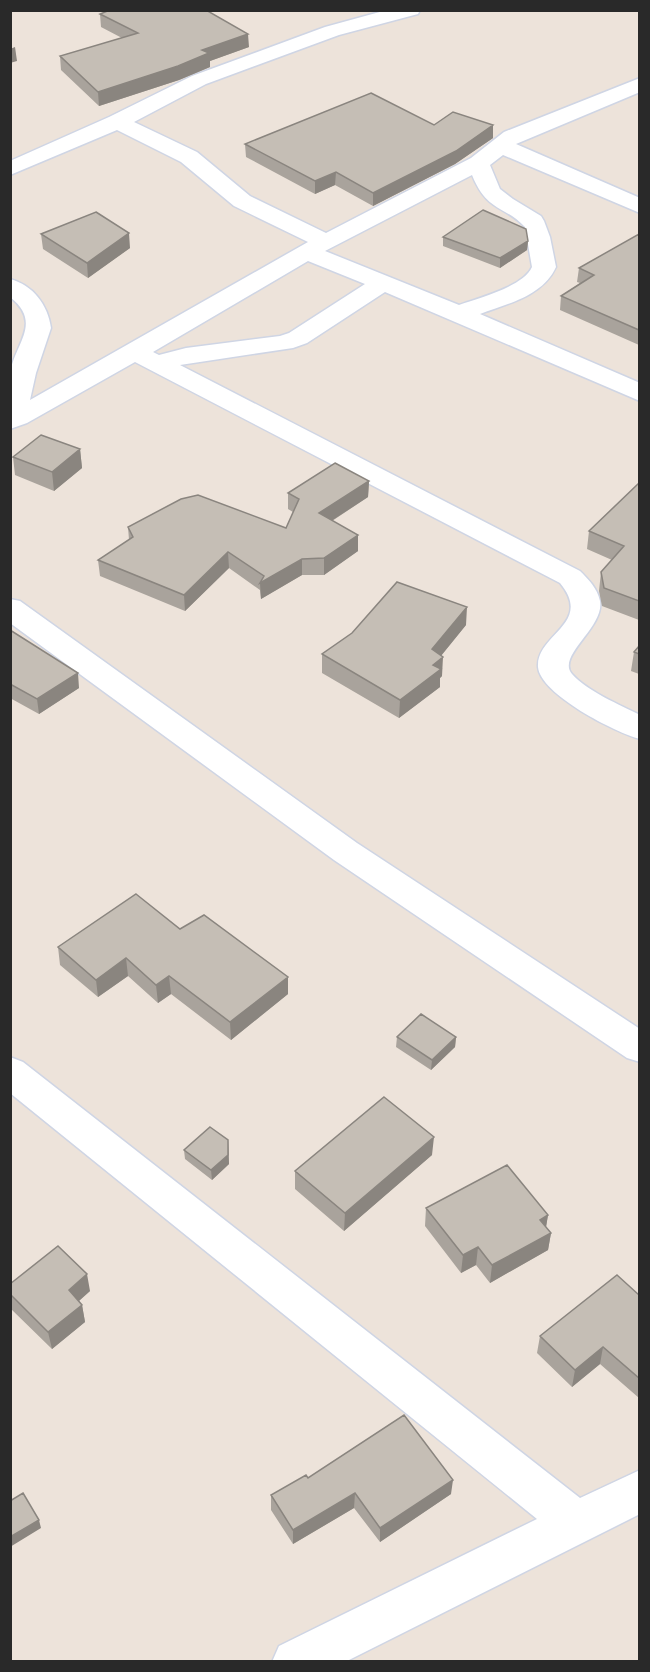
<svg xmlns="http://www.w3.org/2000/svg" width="650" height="1672" font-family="Inter,sans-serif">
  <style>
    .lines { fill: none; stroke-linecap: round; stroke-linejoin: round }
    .minor-casing { stroke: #cfd5e4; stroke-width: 3 }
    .minor { fill: #fff; fill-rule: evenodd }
    .wall { fill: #a9a39c }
    .shaded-wall { fill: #8a857f }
    .building { fill: #c5beb5; stroke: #8a857f; stroke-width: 1.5 }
  </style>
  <rect width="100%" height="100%" fill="#ede3da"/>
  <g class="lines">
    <defs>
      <path id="minor" d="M 387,10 L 420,10 L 418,14 L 339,35 L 206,84 L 134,122 L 197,152 L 250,196 L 326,233 L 471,158 L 504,132 L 640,78 L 640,92 L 516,144 L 640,198 L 640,213 L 503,155 L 490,165 L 500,189 L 513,199 L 541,216 L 544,221 L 550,237 L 556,267 C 543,296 507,304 480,314 L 640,383 L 640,401 L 385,292 L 307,343 L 293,348 L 180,365 L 580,571 C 589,580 597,588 600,601 C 605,627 556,656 572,674 C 587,691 620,705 640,715 L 640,739 C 616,733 540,694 538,667 C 536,634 594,624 560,583 L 135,362 L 27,423 L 10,429 C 10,411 8,390 10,373 C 15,343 43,323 10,297 L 10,279 C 33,285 48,305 51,328 L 36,373 L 30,400 L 308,242 L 234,206 L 181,162 L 117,130 L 10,175 L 10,161 L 109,117 L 192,76 L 325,27 ZM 472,175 C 487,212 504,205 525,227 L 532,267 C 523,287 478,298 459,305 L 325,251 ZM 308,261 L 365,284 L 289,333 L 280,336 L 186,348 L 159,355 L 153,352 Z
        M 10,599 L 20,601 L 357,843 L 640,1029 L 640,1062 L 627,1058 L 334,860 L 10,623 Z
        M 10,1057 L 23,1062 L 580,1498 L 640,1470 L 640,1514 L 345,1662 L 272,1662 L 279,1646 L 537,1519 L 10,1093 Z"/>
    </defs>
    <use href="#minor" class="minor-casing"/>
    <use href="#minor" class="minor"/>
  </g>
  <path class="wall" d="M 100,14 L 249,47 L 210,61 L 210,67 L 179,80 L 99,106 L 61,70 L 60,56 L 122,38 L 101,27 Z
    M 434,125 L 493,138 L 455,164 L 373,206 L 335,185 L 315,194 L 246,157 L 245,144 Z
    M 41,234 L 130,248 L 88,278 L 43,249 Z
    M 639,234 L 639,345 L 560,310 L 561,296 L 580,283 L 577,282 L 579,268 Z
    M 443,237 L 528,241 L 527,250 L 500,268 L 443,246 Z
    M 80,449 L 82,468 L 54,491 L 15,475 L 13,457 Z
    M 369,481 L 368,497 L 332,521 L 358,535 L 358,551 L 324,575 L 302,575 L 261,599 L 260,590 L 229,568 L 185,611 L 100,576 L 98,560 L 129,540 L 128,527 L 286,528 L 293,512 L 288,509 L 288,493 Z
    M 639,483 L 639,620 L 602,606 L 599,591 L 601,572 L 612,560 L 587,549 L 589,531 Z
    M 466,625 L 441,656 L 442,676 L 440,678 L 440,687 L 399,718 L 322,673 L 322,654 Z
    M 10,630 L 79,688 L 39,714 L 10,698 Z
    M 639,646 L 639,674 L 631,671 L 634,652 Z
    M 180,929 L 288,994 L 231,1040 L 171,994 L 158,1003 L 128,976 L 98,997 L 60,965 L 58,947 Z
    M 397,1037 L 456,1037 L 455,1047 L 431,1070 L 396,1047 Z
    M 228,1140 L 229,1164 L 212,1180 L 185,1159 L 184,1150 Z
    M 432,1155 L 344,1231 L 295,1189 L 295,1171 Z
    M 426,1208 L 548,1215 L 546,1227 L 551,1233 L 548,1250 L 490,1283 L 476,1265 L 461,1273 L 425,1226 Z
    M 10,1284 L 90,1291 L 79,1301 L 82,1305 L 85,1322 L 52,1349 L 10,1308 Z
    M 639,1295 L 639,1398 L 600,1364 L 572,1387 L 537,1353 L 540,1336 Z
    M 308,1478 L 451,1494 L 380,1542 L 354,1508 L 293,1544 L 271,1510 L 271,1495 Z"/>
  <path class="shaded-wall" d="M 248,34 L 249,47 L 210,61 L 210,67 L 179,80 L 99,106 L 98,92 L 202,50 Z
    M 15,47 L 17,61 L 10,63 L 10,49 Z
    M 493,125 L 493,138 L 455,164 L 373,206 L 373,193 Z
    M 336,172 L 335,185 L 315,194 L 315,181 Z
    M 129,233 L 130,248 L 88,278 L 87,263 Z
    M 528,241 L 527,250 L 500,268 L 500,258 Z
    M 80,449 L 82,468 L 54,491 L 52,472 Z
    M 369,481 L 368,497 L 319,529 L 319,513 Z
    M 358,535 L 358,551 L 324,575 L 324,558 Z
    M 228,552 L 229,568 L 185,611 L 184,595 Z
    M 302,559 L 302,575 L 261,599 L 260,583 Z
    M 467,607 L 466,625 L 431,668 L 432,649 Z
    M 443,657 L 442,676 L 440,678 L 440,687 L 399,718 L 400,700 L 433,665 Z
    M 78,673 L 79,688 L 39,714 L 37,699 Z
    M 126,958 L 128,976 L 98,997 L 96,980 Z
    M 169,976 L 171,994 L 158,1003 L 156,985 Z
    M 288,977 L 288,994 L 231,1040 L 230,1022 Z
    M 456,1037 L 455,1047 L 431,1070 L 432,1060 Z
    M 434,1137 L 432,1155 L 344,1231 L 345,1213 Z
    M 228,1140 L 229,1164 L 212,1180 L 211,1170 Z
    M 548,1215 L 545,1233 L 540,1220 Z
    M 551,1233 L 548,1250 L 490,1283 L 492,1265 Z
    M 478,1247 L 476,1265 L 461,1273 L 463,1255 Z
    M 87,1274 L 90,1291 L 72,1307 L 69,1290 Z
    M 82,1305 L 85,1322 L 52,1349 L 48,1332 Z
    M 603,1347 L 600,1364 L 572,1387 L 575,1370 Z
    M 453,1480 L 451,1494 L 380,1542 L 380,1528 Z
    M 355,1493 L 354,1508 L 293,1544 L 293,1530 Z
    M 39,1520 L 41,1528 L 10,1547 L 10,1537 Z"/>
  <path class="building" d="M 110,10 L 206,10 L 248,34 L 202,50 L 209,53 L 178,66 L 98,92 L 60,56 L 138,33 L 100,14 Z
    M 371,93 L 434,125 L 453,112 L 493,125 L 456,151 L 373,193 L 336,172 L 315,181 L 245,144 Z
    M 483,210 L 526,229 L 528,241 L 500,258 L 443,237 Z
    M 96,212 L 129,233 L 87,263 L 41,234 Z
    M 639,234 L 639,330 L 561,296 L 594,275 L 579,268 Z
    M 41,435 L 80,449 L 52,472 L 13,457 Z
    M 335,463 L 369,481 L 319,513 L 358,535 L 324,558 L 302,559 L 260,583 L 264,576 L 228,552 L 184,595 L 98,560 L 133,537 L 128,527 L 181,499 L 198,495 L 286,528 L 299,499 L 288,493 Z
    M 639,483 L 639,601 L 604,588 L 601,572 L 624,546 L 589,531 Z
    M 397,582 L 467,607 L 432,649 L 443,657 L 433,665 L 441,669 L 400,700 L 322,654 L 352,633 Z
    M 10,630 L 78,673 L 37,699 L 10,684 Z
    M 639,646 L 639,654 L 634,652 Z
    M 136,894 L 180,929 L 204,915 L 288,977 L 230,1022 L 169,976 L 156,985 L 126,958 L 96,980 L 58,947 Z
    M 421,1014 L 456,1037 L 432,1060 L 397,1037 Z
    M 384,1097 L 434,1137 L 345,1213 L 295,1171 Z
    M 210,1127 L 228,1140 L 228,1155 L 211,1170 L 184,1150 Z
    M 507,1165 L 548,1215 L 540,1220 L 551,1233 L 492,1265 L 478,1247 L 463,1255 L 426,1208 Z
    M 58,1246 L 87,1274 L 69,1290 L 82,1305 L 48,1332 L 10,1294 L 10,1284 Z
    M 617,1275 L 639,1295 L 639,1378 L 603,1347 L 575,1370 L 540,1336 Z
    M 404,1415 L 453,1480 L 380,1528 L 355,1493 L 293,1530 L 271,1495 L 306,1475 L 308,1478 Z
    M 23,1493 L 39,1520 L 10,1537 L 10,1501 Z"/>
  <rect width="650" height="1672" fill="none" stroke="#292929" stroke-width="24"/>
</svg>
